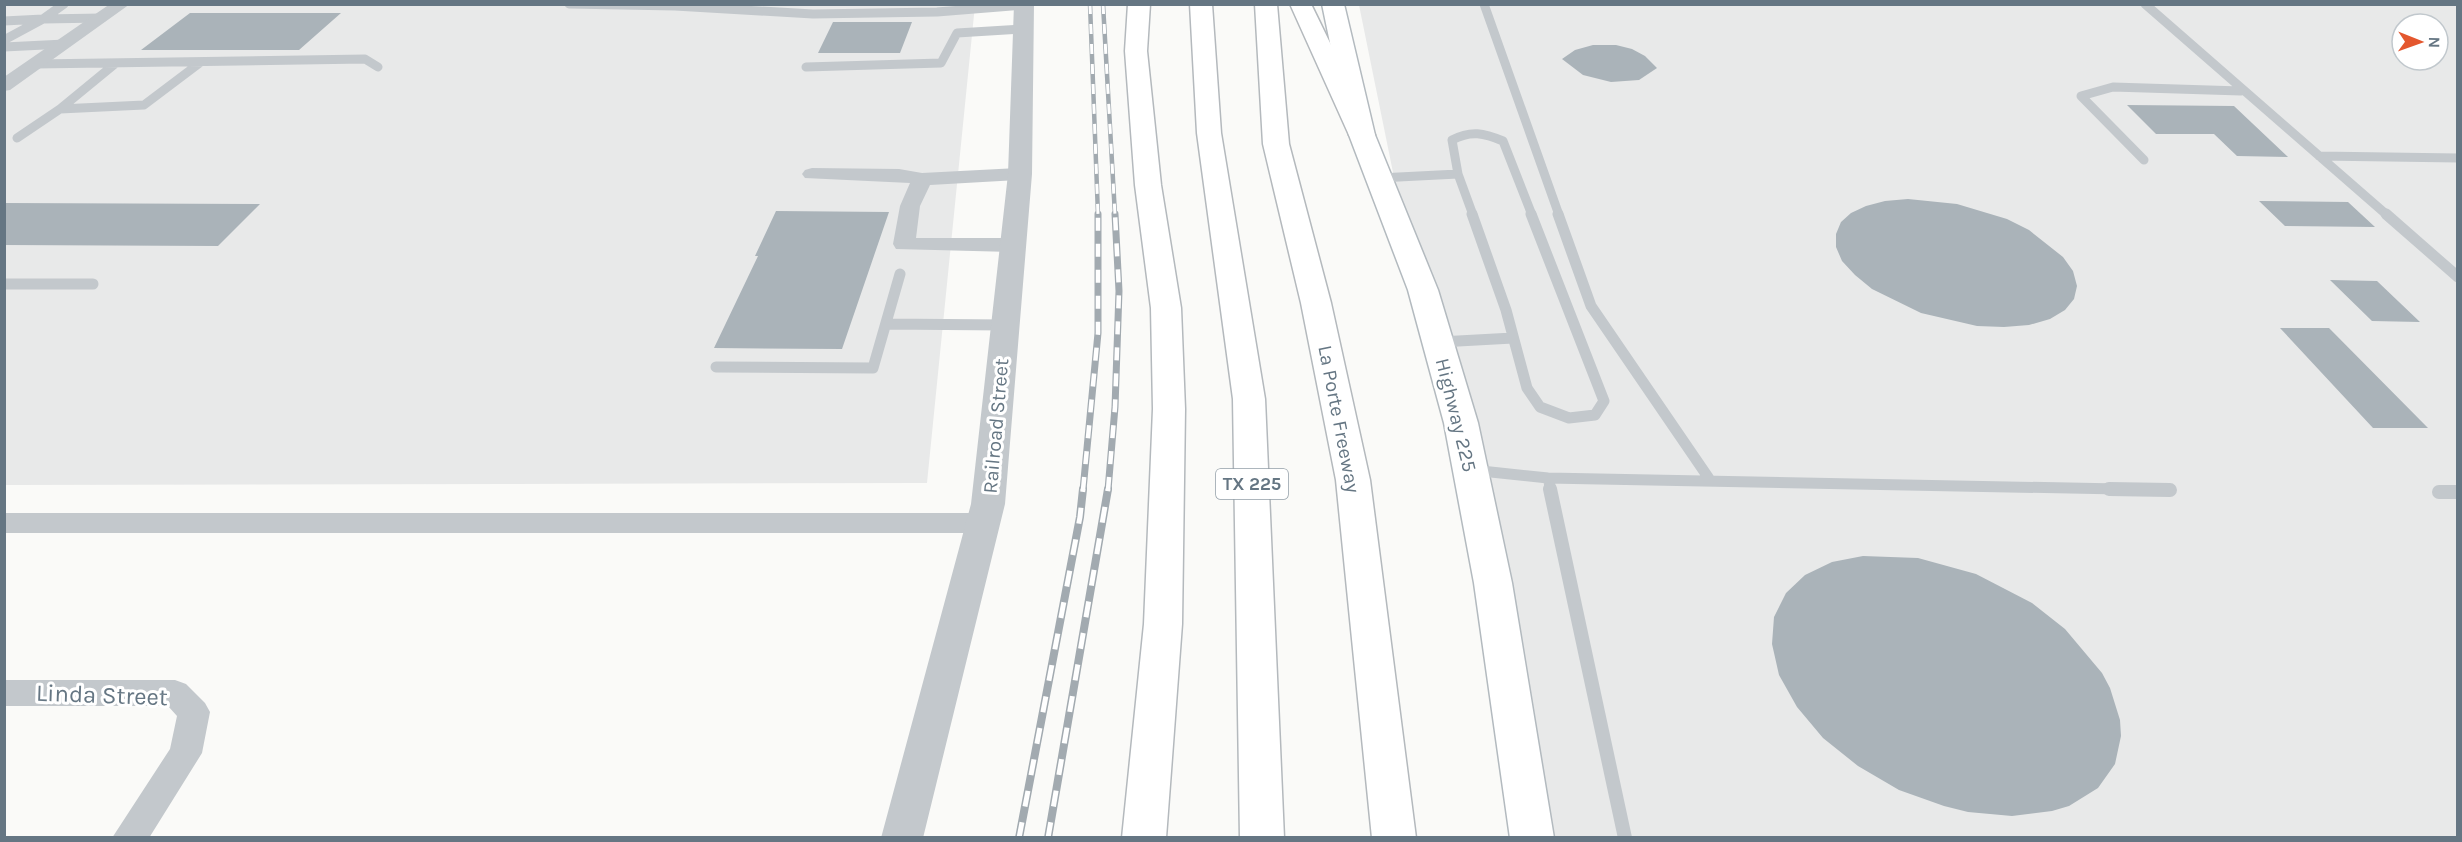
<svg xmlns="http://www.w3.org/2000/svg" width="2462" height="842" font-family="Karla,sans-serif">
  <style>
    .built { fill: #e8e9e9; fill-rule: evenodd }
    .building { fill: #aab3b9 }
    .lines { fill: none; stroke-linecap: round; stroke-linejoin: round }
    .secondary-casing { stroke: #b3babf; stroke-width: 3 }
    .motorway-casing { stroke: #b4b9bd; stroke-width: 3 }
    .service-far2 { stroke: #c3c8cc; stroke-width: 9 }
    .service-far1 { stroke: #c3c8cc; stroke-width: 11 }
    .service { stroke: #c3c8cc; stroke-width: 14 }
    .minor { fill: #c3c8cc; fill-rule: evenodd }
    .tertiary { fill: #c3c8cc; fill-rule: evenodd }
    .secondary { fill: #fff; fill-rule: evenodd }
    .motorway { fill: #fff; fill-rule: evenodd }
    .rail-far2-casing { stroke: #a2aab0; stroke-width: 4.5 }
    .rail-far1-casing { stroke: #a2aab0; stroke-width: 7 }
    .rail-casing { stroke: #a2aab0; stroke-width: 8 }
    .rail-far2 { stroke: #fff; stroke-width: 3; stroke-dasharray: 10; stroke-linecap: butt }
    .rail-far1 { stroke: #fff; stroke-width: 4.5; stroke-dasharray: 13; stroke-linecap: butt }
    .rail { stroke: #fff; stroke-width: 5; stroke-dasharray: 16; stroke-linecap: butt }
    .labels { text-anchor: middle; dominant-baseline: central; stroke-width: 6; stroke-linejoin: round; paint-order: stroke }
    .shield { fill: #fff; stroke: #939fa8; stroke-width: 1.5 }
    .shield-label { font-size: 18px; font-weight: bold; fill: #657683 }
    .street-label { font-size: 20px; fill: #657683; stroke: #fff }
    .near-street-label { font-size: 24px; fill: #657683; stroke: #fff }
  </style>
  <rect width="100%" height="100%" fill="#fafaf8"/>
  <path class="built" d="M 4,5 L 975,5 L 927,483 L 5,485 Z
    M 1359,5 L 2457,5 L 2457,837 L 1528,837 ZM 2402,24 L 2438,24 L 2438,60 L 2402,60 Z"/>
  <path class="building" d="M 190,13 L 341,13 L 299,50 L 141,50 Z
    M 833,22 L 912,22 L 900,53 L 818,53 Z
    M 1593,45 L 1616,45 L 1632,49 L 1645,56 L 1657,68 L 1639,80 L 1611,82 L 1583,75 L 1562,59 L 1575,50 Z
    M 2127,105 L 2234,106 L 2288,157 L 2237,156 L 2214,134 L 2156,134 Z
    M 1908,199 L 1957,204 L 2007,219 L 2029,230 L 2063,257 L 2073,271 L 2077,286 L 2074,299 L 2065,310 L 2050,319 L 2029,325 L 2004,327 L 1977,326 L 1921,313 L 1872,289 L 1855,275 L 1842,261 L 1836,247 L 1836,234 L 1841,222 L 1851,213 L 1866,206 L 1885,201 Z
    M 2259,201 L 2348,202 L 2375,227 L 2285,226 Z
    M 4,203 L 260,204 L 218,246 L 4,245 Z
    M 776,211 L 889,212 L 842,349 L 714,348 L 758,256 L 755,256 Z
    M 2330,280 L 2377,281 L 2420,322 L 2372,321 Z
    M 2280,328 L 2329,328 L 2428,428 L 2373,428 Z
    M 1863,556 L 1918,558 L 1976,574 L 2032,603 L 2065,629 L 2102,673 L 2110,688 L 2120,720 L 2121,736 L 2115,764 L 2098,788 L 2069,806 L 2052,811 L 2012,816 L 1968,812 L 1944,806 L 1899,790 L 1858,766 L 1823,738 L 1797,707 L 1779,675 L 1772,644 L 1774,617 L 1786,593 L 1805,575 L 1832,562 Z"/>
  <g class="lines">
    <defs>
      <path id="secondary" d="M 1322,4 L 1344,4 L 1375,135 L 1438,290 L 1478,423 L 1512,583 L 1554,838 L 1510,838 L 1474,583 L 1444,423 L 1408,290 L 1349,135 Z"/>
      <path id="motorway" d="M 1128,4 L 1150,4 L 1147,51 L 1161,185 L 1181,308 L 1185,409 L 1182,624 L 1166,838 L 1122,838 L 1144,624 L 1153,409 L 1151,308 L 1135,185 L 1125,51 Z
        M 1190,4 L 1212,4 L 1221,133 L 1265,399 L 1284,838 L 1240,838 L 1233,399 L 1197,133 Z
        M 1255,4 L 1277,4 L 1289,144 L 1331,303 L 1370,480 L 1416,838 L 1372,838 L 1336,480 L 1301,303 L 1263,144 Z
        M 1290,4 L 1311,4 L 1375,135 L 1371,140 L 1362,143 L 1353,140 L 1349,135 Z"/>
    </defs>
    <use href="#secondary" class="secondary-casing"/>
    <use href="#motorway" class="motorway-casing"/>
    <path class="service-far2" d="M 569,4 L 675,6 L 813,14 L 937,12 L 1024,5
      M 1484,4 L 1559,215
      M 2145,4 L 2387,215
      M 4,21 L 43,19 L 64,4
      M 4,40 L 43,19 L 102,18
      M 4,47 L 65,44
      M 36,64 L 365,59 L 378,67
      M 806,67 L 941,63 L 957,33 L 1024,29
      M 60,109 L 144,105 L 201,62
      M 17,138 L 60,109 L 116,63
      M 2319,156 L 2458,158
      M 2144,160 L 2081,96 L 2113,87 L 2241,91
      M 1458,174 L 1473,215
      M 1458,174 L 1452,140 C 1471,130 1484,133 1503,141 L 1532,215
      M 1379,178 L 1458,174"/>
    <path class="service-far1" d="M 1472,214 L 1506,310 L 1527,388 L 1540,407 L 1569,418 L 1595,415 L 1604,401 L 1531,214
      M 1558,214 L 1591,306 L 1710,480
      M 2386,214 L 2458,277
      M 4,284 L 93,284
      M 886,324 L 1005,325
      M 1440,342 L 1513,338
      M 716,367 L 873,368 L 900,274
      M 1472,470 L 1548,478 L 2170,490
      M 1548,478 L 1551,490"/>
    <path class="service" d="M 1550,489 L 1625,838
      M 2109,489 L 2170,490
      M 2439,492 L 2458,492"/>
    <path class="minor" d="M 110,4 L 130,4 L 10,90 L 4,91 L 4,77 Z
      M 812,168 L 899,169 L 922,173 L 1020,168 L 1027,170 L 1030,174 L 1027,178 L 1020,180 L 930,185 L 920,206 L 916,238 L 1012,238 L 1020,240 L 1023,245 L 1020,250 L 1012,252 L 896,249 L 893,244 L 900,206 L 910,183 L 805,178 L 802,174 L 805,170 Z
      M 4,513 L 982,513 L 992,516 L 996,523 L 992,530 L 982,533 L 4,533 Z
      M 4,680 L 175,680 L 186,684 L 205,703 L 210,712 L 202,753 L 149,838 L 112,838 L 170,749 L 177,716 L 168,706 L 4,706 Z"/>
    <path class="tertiary" d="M 1014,4 L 1034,4 L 1032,174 L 1005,504 L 923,838 L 881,838 L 971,504 L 1008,174 Z"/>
    <use href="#secondary" class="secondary"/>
    <use href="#motorway" class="motorway"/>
    <defs>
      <path id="rail-far2" d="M 1090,4 L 1098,215
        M 1103,4 L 1115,215"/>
      <path id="rail-far1" d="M 1083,490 L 1098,333 L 1098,214
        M 1108,490 L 1115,407 L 1119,291 L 1115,214"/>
      <path id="rail" d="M 1019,838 L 1080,517 L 1083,489
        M 1048,838 L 1108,489"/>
    </defs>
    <use href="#rail-far2" class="rail-far2-casing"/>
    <use href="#rail-far1" class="rail-far1-casing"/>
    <use href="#rail" class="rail-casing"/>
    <use href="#rail-far2" class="rail-far2"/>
    <use href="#rail-far1" class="rail-far1"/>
    <use href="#rail" class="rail"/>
  </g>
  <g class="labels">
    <rect class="shield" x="1216" y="469" width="72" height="30" rx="4.5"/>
    <g class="shield-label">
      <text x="1252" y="484">TX 225</text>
    </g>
    <g class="street-label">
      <text transform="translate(1456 415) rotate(76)">Highway 225</text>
      <text transform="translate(1339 419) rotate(79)">La Porte Freeway</text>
      <text transform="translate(996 426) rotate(-85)">Railroad Street</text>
    </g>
    <g class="near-street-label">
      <text transform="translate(102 695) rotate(2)">Linda Street</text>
    </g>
  </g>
  <rect width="2462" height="842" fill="none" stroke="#657683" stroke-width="12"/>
  <g transform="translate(2420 42) rotate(91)"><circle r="28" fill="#ffffff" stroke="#c1c8cd" stroke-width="1.5"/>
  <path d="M0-4.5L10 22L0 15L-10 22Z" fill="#e4572e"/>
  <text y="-9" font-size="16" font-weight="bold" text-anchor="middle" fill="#657683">N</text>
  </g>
</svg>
